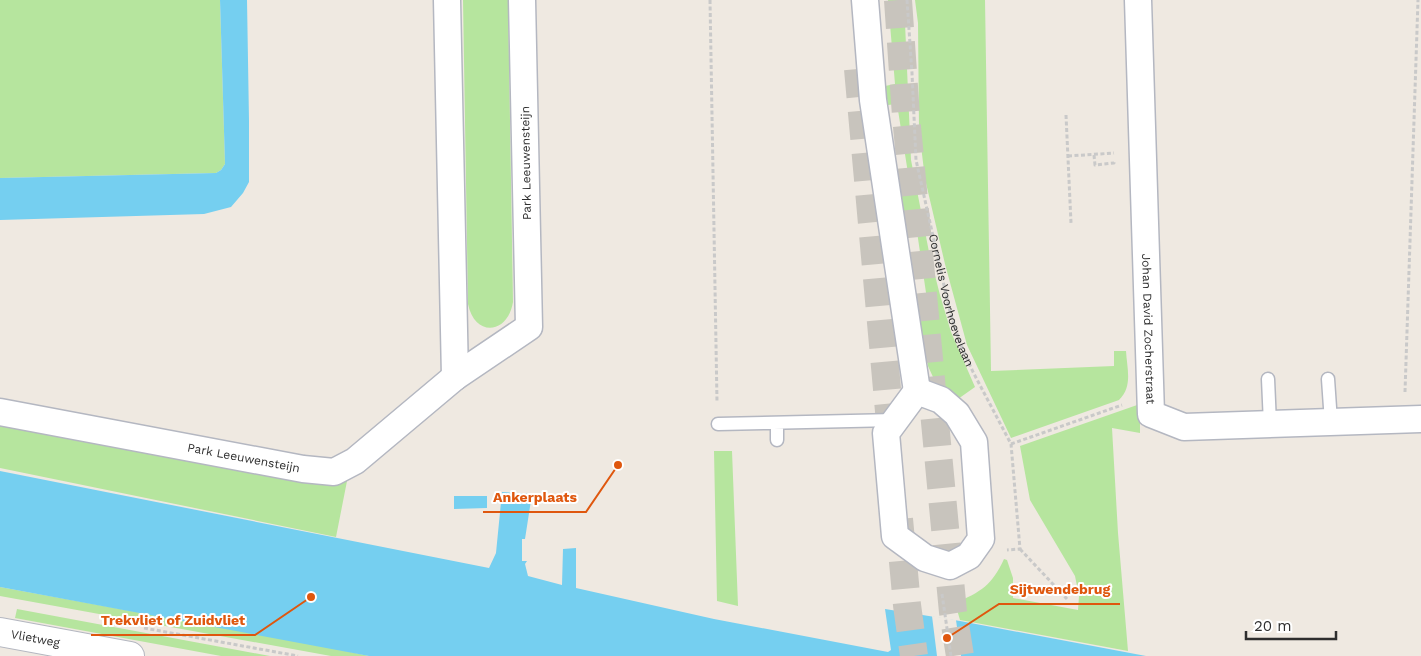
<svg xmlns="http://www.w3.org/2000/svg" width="1421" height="656" font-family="'Work Sans',sans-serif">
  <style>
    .green { fill: #b6e59e }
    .water { fill: #75cff0 }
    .pier { fill: #efe9e1 }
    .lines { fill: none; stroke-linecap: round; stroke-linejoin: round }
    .primary-tunnel { stroke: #c8c4bd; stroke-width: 28; stroke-dasharray: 28 14; stroke-linecap: butt }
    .service-casing { stroke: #b4b7c1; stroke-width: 15 }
    .minor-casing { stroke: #b4b7c1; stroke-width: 29 }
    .tertiary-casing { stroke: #b4b7c1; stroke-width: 30 }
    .path { stroke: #c9c9c9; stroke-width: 3; stroke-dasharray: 4 2.5; stroke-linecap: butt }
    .service { stroke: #fff; stroke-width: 12 }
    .minor { stroke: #fff; stroke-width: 26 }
    .tertiary { stroke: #fff; stroke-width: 28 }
    .labels { text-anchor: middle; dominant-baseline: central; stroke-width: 4; stroke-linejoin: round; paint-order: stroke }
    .street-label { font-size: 12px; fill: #2e2e2e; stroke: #fff }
    .leader { fill: none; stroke: #df570e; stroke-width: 2 }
    .callout-dot { fill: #df570e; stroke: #fff; stroke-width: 2 }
    .callout-label { font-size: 14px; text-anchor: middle; font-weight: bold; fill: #df570e; stroke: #fff; stroke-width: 4; stroke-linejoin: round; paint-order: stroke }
  </style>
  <rect width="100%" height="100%" fill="#efe9e1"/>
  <path class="green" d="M 0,0 L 220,0 L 225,164 L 221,170 L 216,173 L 0,178 Z
    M 463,0 L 508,0 L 513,302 C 508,334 475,338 468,304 Z
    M 888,0 L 904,0 L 911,160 L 929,252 L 940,295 L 951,332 L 975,387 L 958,399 L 933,377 L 928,366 L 919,315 L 929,313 L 916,225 L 906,226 L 901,193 L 911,192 L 897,104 L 888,105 L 885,86 L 895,84 Z
    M 915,0 L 985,0 L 991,371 L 1114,366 L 1114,351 L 1126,351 C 1127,369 1133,386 1119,400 L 1011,438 L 967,345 L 945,264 L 925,179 L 919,129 L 918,23 Z
    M 1140,404 L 1140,433 L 1112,428 L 1118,533 L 1128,651 L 960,620 L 955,603 C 981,592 992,585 1004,559 L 1007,560 L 1013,578 L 1013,598 L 1078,610 L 1079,596 L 1075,576 L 1030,500 L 1020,446 Z
    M 0,425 L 304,483 L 327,482 L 348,476 L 336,537 L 0,468 Z
    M 714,451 L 732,451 L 738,606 L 717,601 Z
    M 0,587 L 318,645 L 369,656 L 331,656 L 0,596 Z
    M 17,609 L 270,656 L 221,656 L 15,618 Z"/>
  <path class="water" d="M 220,0 L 247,0 L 249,121 L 249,182 L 243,193 L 231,207 L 204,214 L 0,220 L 0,178 L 216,173 L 221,170 L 225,164 Z
    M 0,471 L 489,568 L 496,553 L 502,492 L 532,494 L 525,539 L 522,539 L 522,561 L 527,561 L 525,564 L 528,576 L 562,585 L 563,549 L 576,548 L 576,588 L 714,619 L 888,652 L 891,650 L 885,609 L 960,621 L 1146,656 L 369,656 L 0,587 Z
    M 454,496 L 487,496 L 487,508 L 454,509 Z"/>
  <path class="pier" d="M 932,616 L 956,620 L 961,656 L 937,656 Z"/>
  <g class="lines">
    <path class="primary-tunnel" d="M 898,0 L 906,116 L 953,612 L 960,656
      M 858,69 L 892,444
      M 899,519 L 907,605 L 914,656"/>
    <defs>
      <path id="service" d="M 1268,379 L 1270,424
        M 1328,379 L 1331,422
        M 777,423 L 777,440
        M 718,424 L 895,420"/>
      <g id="minor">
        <path d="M 447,0 L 455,377"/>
        <path d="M 865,0 L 873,100 L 917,391"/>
        <path id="s2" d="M 1138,0 L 1151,414 L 1184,427 L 1421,419"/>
        <path d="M 917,391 L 941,400 L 957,414 L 974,442 L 981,539 L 969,556 L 950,566 L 925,558 L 895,536 L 886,433 Z"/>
        <path id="s3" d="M 0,412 L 303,469 L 334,472 L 355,461 L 455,377 L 529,327 L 522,0"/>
      </g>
      <g id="tertiary">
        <path id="s4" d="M 0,632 L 130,656"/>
      </g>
    </defs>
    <use href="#service" class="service-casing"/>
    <use href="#minor" class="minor-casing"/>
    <use href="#tertiary" class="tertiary-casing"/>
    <g class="path">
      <path d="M 710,0 L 717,402"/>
      <path id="s1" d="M 907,0 L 912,73 L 916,160 L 950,312 L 960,343 L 973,372 L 1011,444 L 1020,549 L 1007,550"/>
      <path d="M 1066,115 L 1071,223"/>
      <path d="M 1094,155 L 1095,165 L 1114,163 L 1114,161"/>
      <path d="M 1068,156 L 1114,153"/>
      <path d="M 1405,392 L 1418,0"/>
      <path d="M 1011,444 L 1122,405"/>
      <path d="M 1020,549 L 1067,599"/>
      <path d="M 942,594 L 951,656"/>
      <path d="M 144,628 L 298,656"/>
    </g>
    <use href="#service" class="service"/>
    <use href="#minor" class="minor"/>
    <use href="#tertiary" class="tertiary"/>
  </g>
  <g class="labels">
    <g class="street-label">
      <text transform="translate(526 163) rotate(-91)">Park Leeuwensteijn</text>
      <text stroke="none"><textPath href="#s1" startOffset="305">Cornelis Voorhoevelaan</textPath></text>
      <text stroke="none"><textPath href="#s2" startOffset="329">Johan David Zocherstraat</textPath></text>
      <text stroke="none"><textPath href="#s3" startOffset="248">Park Leeuwensteijn</textPath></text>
      <text stroke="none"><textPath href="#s4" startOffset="36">Vlietweg</textPath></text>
    </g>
  </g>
  <path class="leader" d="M618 465L586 512H483M947 638L999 604H1120M311 597L255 635H91"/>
  <g class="callout-dot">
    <circle cx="618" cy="465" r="5"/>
    <circle cx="947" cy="638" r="5"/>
    <circle cx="311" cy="597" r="5"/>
  </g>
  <g class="callout-label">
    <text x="535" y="502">Ankerplaats</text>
    <text x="1060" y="594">Sijtwendebrug</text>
    <text x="173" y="625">Trekvliet of Zuidvliet</text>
  </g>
  <path d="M1246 631v8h90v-8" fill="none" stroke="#2e2e2e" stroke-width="2.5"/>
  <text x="1254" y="631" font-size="15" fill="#2e2e2e" stroke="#ffffff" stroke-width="4" paint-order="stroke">20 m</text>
</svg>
